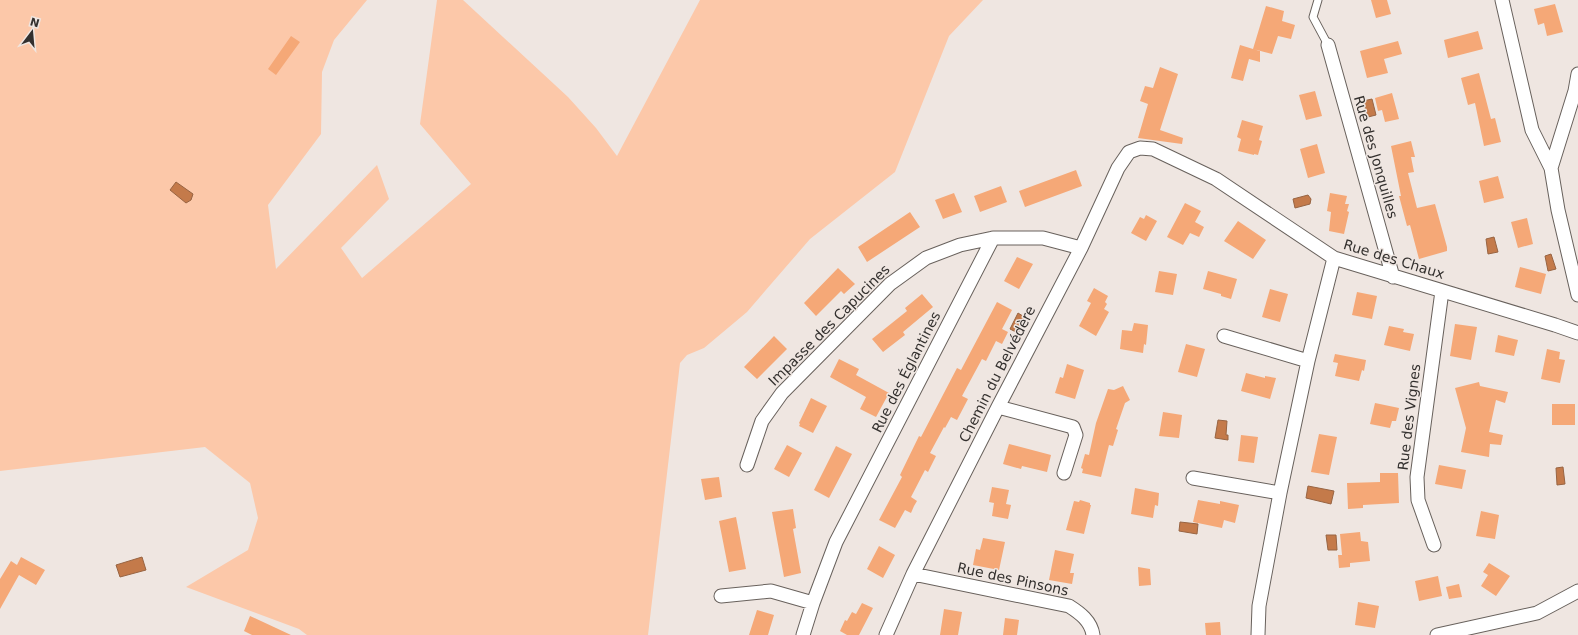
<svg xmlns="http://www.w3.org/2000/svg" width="1578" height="635" font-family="'DejaVu Sans',sans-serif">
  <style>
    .green { fill: #fcc8a9 }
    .water { fill: #c47a4a; stroke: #986442 }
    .building { fill: #f5a877 }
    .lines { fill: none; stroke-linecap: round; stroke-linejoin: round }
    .service-casing { stroke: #68615c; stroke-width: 9 }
    .minor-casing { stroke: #68615c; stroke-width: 15 }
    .service { stroke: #fff; stroke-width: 7 }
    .minor { stroke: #fff; stroke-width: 13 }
    .labels { text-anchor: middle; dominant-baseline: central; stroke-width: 3; stroke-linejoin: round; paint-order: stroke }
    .street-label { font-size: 14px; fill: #33302e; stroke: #efe6e1 }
  </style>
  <rect width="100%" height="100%" fill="#efe6e1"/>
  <path class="green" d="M 0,0 L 367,0 L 334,40 L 322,72 L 321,134 L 268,205 L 276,269 L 377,165 L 389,199 L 341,248 L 362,278 L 471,184 L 420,124 L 437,0 L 463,0 L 568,97 L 596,128 L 617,156 L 700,0 L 983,0 L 949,36 L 895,172 L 810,239 L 747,312 L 704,348 L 687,355 L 680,363 L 648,635 L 307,635 L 299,629 L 186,587 L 248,550 L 258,518 L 250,483 L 205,447 L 0,471 Z"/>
  <path class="water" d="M 1372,99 L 1376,115 L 1368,117 L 1363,101 Z
    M 176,182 L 193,194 L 191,200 L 186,203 L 170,190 Z
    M 1308,195 L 1311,199 L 1310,204 L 1295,208 L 1293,199 Z
    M 1494,237 L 1498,252 L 1488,254 L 1486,239 Z
    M 1551,254 L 1556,269 L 1548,271 L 1545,256 Z
    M 1018,313 L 1026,318 L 1018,333 L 1010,329 Z
    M 1218,420 L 1227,421 L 1226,435 L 1228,435 L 1228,440 L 1215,438 Z
    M 1563,467 L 1565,484 L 1557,485 L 1556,468 Z
    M 1308,486 L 1334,491 L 1331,504 L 1306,498 Z
    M 1180,522 L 1198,524 L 1197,534 L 1179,531 Z
    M 1326,535 L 1336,535 L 1337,550 L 1328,550 Z
    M 142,557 L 146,570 L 120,577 L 116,565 Z"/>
  <path class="building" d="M 1371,0 L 1387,0 L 1391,14 L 1376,18 Z
    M 1555,4 L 1563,32 L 1547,36 L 1544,23 L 1538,25 L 1534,9 Z
    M 1266,6 L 1284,11 L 1282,21 L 1295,25 L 1291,39 L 1278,36 L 1272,54 L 1253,49 L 1260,51 L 1260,62 L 1249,59 L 1243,81 L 1231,78 L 1240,45 L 1253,49 Z
    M 1478,31 L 1483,49 L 1448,58 L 1444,40 Z
    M 291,36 L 300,42 L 276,75 L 268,69 Z
    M 1398,41 L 1402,54 L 1384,59 L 1388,73 L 1367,78 L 1360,51 Z
    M 1160,67 L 1178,74 L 1160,130 L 1183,138 L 1182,144 L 1138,138 L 1148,104 L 1140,101 L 1145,86 L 1153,88 Z
    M 1479,73 L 1491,119 L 1495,118 L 1501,142 L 1484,146 L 1475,103 L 1468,105 L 1461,78 Z
    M 1315,91 L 1322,116 L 1306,120 L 1299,95 Z
    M 1392,93 L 1399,119 L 1385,122 L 1382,110 L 1378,111 L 1375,98 Z
    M 1242,120 L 1263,126 L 1259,140 L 1262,141 L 1258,155 L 1254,154 L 1254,155 L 1238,151 L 1241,139 L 1237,137 Z
    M 1411,141 L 1415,157 L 1411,157 L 1414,172 L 1408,173 L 1417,208 L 1435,204 L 1447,247 L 1447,251 L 1419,259 L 1410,225 L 1407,226 L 1399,196 L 1401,196 L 1391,146 Z
    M 1317,144 L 1325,173 L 1308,178 L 1300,149 Z
    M 1076,170 L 1082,186 L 1025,207 L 1019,191 Z
    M 1498,176 L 1504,198 L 1484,203 L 1479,181 Z
    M 1001,186 L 1007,202 L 980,212 L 974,196 Z
    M 954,193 L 962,212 L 943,219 L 935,200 Z
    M 1330,193 L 1347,196 L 1345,204 L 1349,204 L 1347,211 L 1349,212 L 1344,234 L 1329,231 L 1331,212 L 1327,211 Z
    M 1185,203 L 1201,211 L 1195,222 L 1204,227 L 1199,237 L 1190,233 L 1183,245 L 1167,237 Z
    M 910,212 L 920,227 L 867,262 L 858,247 Z
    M 1146,215 L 1157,221 L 1146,241 L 1131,233 L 1140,217 L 1144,219 Z
    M 1527,218 L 1533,244 L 1518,248 L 1511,222 Z
    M 1238,221 L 1266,240 L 1253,259 L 1224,241 Z
    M 1017,257 L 1033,264 L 1019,289 L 1004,281 Z
    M 1520,267 L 1546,274 L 1541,294 L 1515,287 Z
    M 838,268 L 855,284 L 844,294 L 841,291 L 816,316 L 804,303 Z
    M 1159,271 L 1177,274 L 1173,295 L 1155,292 Z
    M 1208,271 L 1237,279 L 1231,299 L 1221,296 L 1221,294 L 1203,289 Z
    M 1094,288 L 1108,296 L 1105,302 L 1107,304 L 1104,309 L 1109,312 L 1096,336 L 1079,326 L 1091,303 L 1087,301 Z
    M 1270,289 L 1288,294 L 1280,322 L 1262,317 Z
    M 1357,292 L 1377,296 L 1372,319 L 1352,315 Z
    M 922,294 L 933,307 L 903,332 L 905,335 L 883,352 L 872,339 L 907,311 L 905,308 Z
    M 997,302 L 1012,310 L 1002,329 L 1008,332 L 1002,344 L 996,341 L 986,361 L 982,359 L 962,396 L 968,399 L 957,420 L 951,417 L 945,428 L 944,427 L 930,453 L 936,456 L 928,472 L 925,470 L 911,497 L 917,501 L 914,506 L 911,513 L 905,510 L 895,528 L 879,520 L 902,477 L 900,475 L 919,436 L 921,437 L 957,368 L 961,370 Z
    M 1134,323 L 1148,325 L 1146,345 L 1144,344 L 1143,353 L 1120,349 L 1122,330 L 1132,331 Z
    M 1455,324 L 1477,327 L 1471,360 L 1450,356 Z
    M 1389,326 L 1404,329 L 1403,332 L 1414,334 L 1410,351 L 1384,345 Z
    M 1498,335 L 1518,340 L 1514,356 L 1495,352 Z
    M 774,336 L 787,349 L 757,379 L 744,367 Z
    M 1186,344 L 1205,349 L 1197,377 L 1178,372 Z
    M 1547,349 L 1560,352 L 1559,359 L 1565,360 L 1560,383 L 1541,379 Z
    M 1335,354 L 1366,360 L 1364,371 L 1362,370 L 1359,381 L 1335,376 L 1338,363 L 1333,362 Z
    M 839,359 L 859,369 L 856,375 L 889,393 L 876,417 L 860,409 L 866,397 L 830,377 Z
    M 1067,364 L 1084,370 L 1075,399 L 1055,393 L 1060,377 L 1063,378 Z
    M 1246,373 L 1265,378 L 1265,376 L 1276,378 L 1270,399 L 1241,391 Z
    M 1479,382 L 1480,386 L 1508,392 L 1505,403 L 1496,400 L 1489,432 L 1503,435 L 1501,445 L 1490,444 L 1489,457 L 1461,452 L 1466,428 L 1455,388 Z
    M 1123,386 L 1130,400 L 1125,403 L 1116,429 L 1118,430 L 1113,446 L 1109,445 L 1101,477 L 1082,473 L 1083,469 L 1081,468 L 1085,454 L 1089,455 L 1096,423 L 1108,389 L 1114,390 Z
    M 811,398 L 827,406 L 813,433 L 799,426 L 800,424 L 799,423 Z
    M 1375,403 L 1399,408 L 1396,421 L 1392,421 L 1390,428 L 1370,424 Z
    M 1552,404 L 1575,404 L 1575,425 L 1552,425 Z
    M 1163,412 L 1182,415 L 1179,438 L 1159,436 Z
    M 1319,434 L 1337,437 L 1329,475 L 1311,472 Z
    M 1241,435 L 1258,437 L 1254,463 L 1238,461 Z
    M 1009,444 L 1051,455 L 1047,472 L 1022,466 L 1021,469 L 1003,464 Z
    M 787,445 L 802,453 L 789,477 L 774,469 Z
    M 836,446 L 852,454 L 829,498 L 814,490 Z
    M 1439,465 L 1466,470 L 1462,489 L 1435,484 Z
    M 1380,473 L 1398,473 L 1399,503 L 1363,505 L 1363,508 L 1348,509 L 1347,483 L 1380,482 Z
    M 719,477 L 722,497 L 705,500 L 701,479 Z
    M 992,487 L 1009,490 L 1006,504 L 1011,505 L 1008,519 L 992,516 L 994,503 L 989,502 Z
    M 1135,488 L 1159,493 L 1158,506 L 1155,505 L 1153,518 L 1131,514 Z
    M 1080,500 L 1090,503 L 1090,505 L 1091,505 L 1084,534 L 1066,530 L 1074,501 L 1079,502 Z
    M 1198,500 L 1220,504 L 1220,501 L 1239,505 L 1235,523 L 1224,520 L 1222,528 L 1193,522 Z
    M 793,509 L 796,528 L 793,529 L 801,573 L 784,577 L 772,512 Z
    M 1481,511 L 1499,515 L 1495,539 L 1476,536 Z
    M 736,517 L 746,569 L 729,572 L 719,521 Z
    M 1360,532 L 1361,541 L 1368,542 L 1370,561 L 1350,563 L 1350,567 L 1339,568 L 1338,555 L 1342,555 L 1340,534 Z
    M 983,538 L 1005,542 L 999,570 L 973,565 L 976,549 L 980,550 Z
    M 879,546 L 895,555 L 883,578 L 867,569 Z
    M 1055,550 L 1074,554 L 1070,573 L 1074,573 L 1072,584 L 1049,580 Z
    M 21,557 L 45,570 L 36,585 L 19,575 L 0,609 L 0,579 L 11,561 L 17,565 Z
    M 1489,563 L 1510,576 L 1496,596 L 1481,586 L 1488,575 L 1483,572 Z
    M 1138,567 L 1150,569 L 1151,585 L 1139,586 Z
    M 1438,576 L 1442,596 L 1419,601 L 1415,581 Z
    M 1459,584 L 1462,597 L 1449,599 L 1446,587 Z
    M 1358,602 L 1379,606 L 1375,628 L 1355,625 Z
    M 862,603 L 873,608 L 859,635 L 847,635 L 840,631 L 845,620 L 847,621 L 852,612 L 856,614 Z
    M 944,609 L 962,612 L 958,635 L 940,635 Z
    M 757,610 L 774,615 L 768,635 L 749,635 Z
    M 250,616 L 291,635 L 252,635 L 244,631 Z
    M 1005,618 L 1019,620 L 1017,635 L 1003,635 Z
    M 1220,622 L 1221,635 L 1206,635 L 1205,623 Z"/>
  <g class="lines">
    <defs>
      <path id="service" d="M 1318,0 L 1313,17 L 1328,45"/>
      <path id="minor" d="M 1502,0 L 1532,130 L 1551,168 L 1558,210 L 1578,295
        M 1328,45 L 1393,277
        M 1551,168 L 1575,91 L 1578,74
        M 1224,336 L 1308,361
        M 998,407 L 1073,427 L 1076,435 L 1064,473
        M 747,465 L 762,421 L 782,393 L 890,284 L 926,258 L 960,245 L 993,238
        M 1193,478 L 1280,493
        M 1434,545 L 1418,500 L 1417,477 L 1442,291
        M 913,574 L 1069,606 C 1080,613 1091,621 1093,635
        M 721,596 L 771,591 L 813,603
        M 803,635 L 813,603 L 836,542 L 993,238 L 1043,238 L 1081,248
        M 886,635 L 913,574 L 998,407 L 1081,248 L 1118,168 L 1129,152 L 1140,148 L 1153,149 L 1216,179 L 1334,258 L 1555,325 L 1578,333
        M 1258,635 L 1259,606 L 1280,493 L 1308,361 L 1334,258
        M 1437,635 L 1537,613 L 1578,591"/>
    </defs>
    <use href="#service" class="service-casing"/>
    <use href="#minor" class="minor-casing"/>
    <use href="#service" class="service"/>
    <use href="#minor" class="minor"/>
  </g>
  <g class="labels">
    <g class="street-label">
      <text transform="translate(1376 157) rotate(74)">Rue des Jonquilles</text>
      <text transform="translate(1394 259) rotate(17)">Rue des Chaux</text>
      <text transform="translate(829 325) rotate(-45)">Impasse des Capucines</text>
      <text transform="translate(906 372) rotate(-63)">Rue des Églantines</text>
      <text transform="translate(997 374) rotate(-63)">Chemin du Belvédère</text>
      <text transform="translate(1409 417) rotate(-83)">Rue des Vignes</text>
      <text transform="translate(1013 579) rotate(12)">Rue des Pinsons</text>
    </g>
  </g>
  <g transform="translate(32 32) rotate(16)" stroke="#efe6e1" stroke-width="3" paint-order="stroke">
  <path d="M0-3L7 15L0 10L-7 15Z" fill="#33302e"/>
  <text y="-6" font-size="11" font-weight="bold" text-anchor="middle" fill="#33302e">N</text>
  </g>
</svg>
